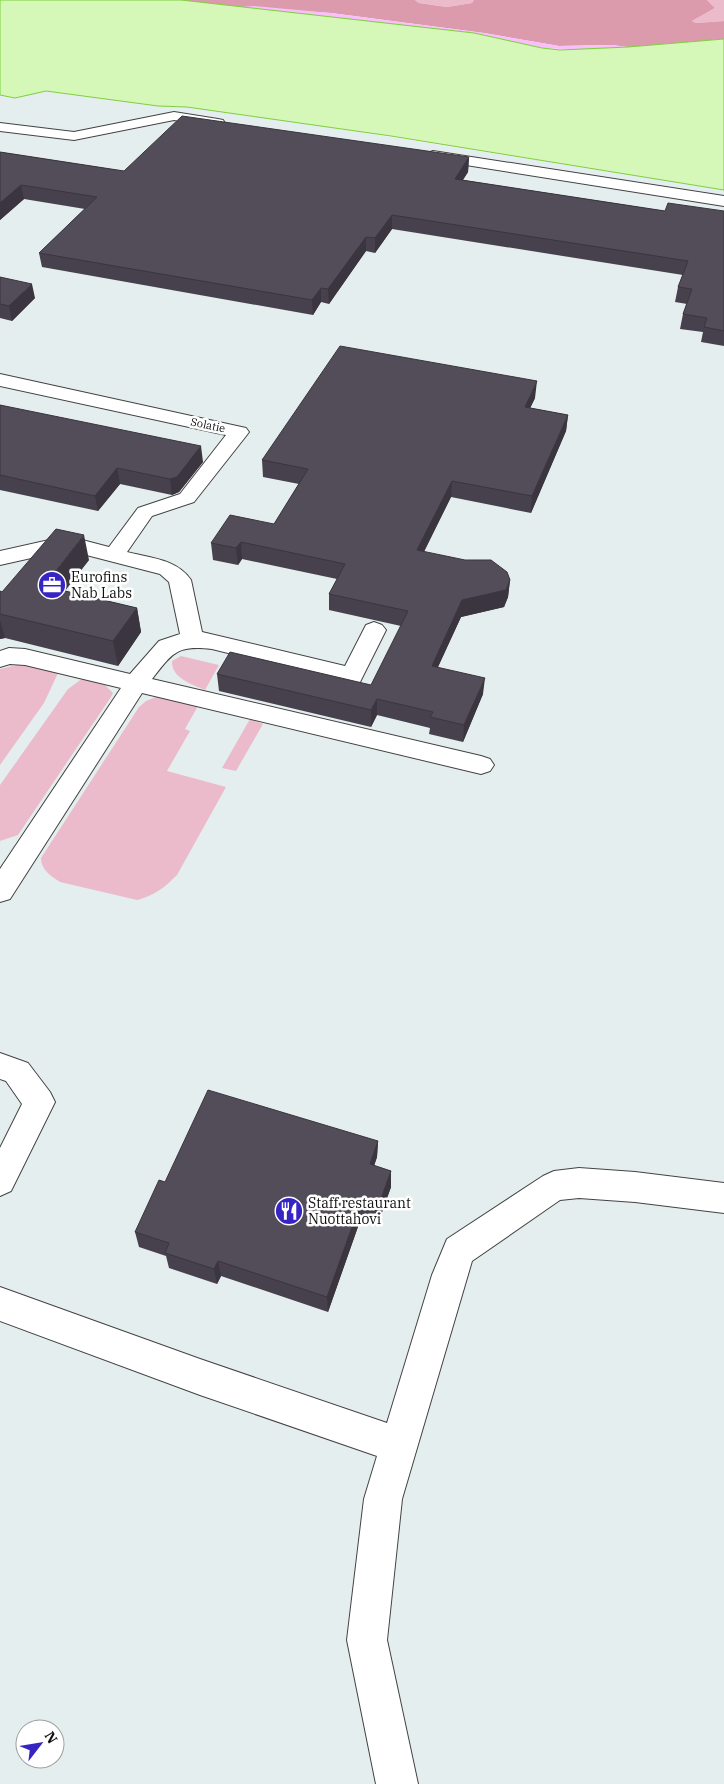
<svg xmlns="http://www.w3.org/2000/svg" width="724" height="1784" font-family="'IBM Plex Serif',serif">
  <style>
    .industrial { fill: #e5eeee; fill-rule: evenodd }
    .green { fill: #ebbbcc }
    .forest { fill: #dc9aad }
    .sand { fill: #f8bffb }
    .water { fill: #d5f7b7; stroke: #7dcf3d }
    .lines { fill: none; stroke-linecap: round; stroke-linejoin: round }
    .minor-casing { stroke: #434343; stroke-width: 2 }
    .minor { fill: #fff; fill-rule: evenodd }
    .wall { fill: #47414d }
    .shaded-wall { fill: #3a353e }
    .building { fill: #534c59; stroke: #3a353e }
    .labels { text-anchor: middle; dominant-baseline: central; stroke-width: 5; stroke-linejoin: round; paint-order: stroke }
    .far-street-label { font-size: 11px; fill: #101010; stroke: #fff }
    .poi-label { font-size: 14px; fill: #101010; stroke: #fff; text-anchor: start }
  </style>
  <rect width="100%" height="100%" fill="#fff3ff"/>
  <path class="industrial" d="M 42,91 L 157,106 L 187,107 L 303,123 L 724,190 L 724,1784 L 0,1784 L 0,95 L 15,98 ZM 25,1729 L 55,1729 L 55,1759 L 25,1759 Z"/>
  <path class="green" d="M 415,0 L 474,0 L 472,3 L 447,7 L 419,3 Z
    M 707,0 L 724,0 L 724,21 L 696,23 L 692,21 L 715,8 Z
    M 181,656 L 219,665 L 205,690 C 192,684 171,678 172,661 Z
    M 17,665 L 35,667 L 58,673 L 44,703 L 0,765 L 0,669 Z
    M 83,678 L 105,685 L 113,693 L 111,697 L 18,835 L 0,841 L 0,785 L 68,689 Z
    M 156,697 L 166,698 L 198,706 L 185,729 L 190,731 L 167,771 L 226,787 L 177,875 C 165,887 154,896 137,900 L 60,882 C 51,876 41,870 41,858 L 139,707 L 146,701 Z
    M 250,719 L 263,724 L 236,771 L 222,768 Z"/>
  <path class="forest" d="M 181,0 L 415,0 L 419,3 L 447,7 L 472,3 L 474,0 L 707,0 L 715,8 L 692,21 L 696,23 L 724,21 L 724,39 L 628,47 L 611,45 L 559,46 L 484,33 L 331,13 L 239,7 Z"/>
  <path class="sand" d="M 254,6 L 331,13 L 484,33 L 559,46 L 611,45 L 628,47 L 579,50 L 542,48 L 474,33 L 239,7 Z"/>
  <path class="water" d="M 0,0 L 181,0 L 474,33 L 542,48 L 560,50 L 628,47 L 724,39 L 724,190 L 391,136 L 187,107 L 158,106 L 46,91 L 15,98 L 0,95 Z"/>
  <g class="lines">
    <defs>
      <path id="minor" d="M 174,112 L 218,119 L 223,120 L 225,123 L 223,126 L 218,127 L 174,120 L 74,140 L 0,131 L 0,123 L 74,132 Z
        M 433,151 L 724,196 L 724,206 L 428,159 L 425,156 L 428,153 Z
        M 0,374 L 246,428 L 249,432 L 246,436 L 194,502 L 152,516 L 127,552 C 150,558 177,559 191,580 L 202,632 L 345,666 L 366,625 L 374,622 L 382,625 L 386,630 L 360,682 L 352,684 L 212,649 C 177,645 173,652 152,679 L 481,756 L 490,759 L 494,765 L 490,771 L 481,774 L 142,693 L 10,899 L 0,902 L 0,869 L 121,688 L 25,665 L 10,664 L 0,667 L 0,651 L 9,648 L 25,649 L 130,674 L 159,641 L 180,634 L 169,582 L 160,574 L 67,550 L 0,565 L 0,551 L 67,536 L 109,547 L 138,508 L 180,494 L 226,435 L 0,386 Z
        M 0,1053 L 28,1063 L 50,1092 L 55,1102 L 11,1191 L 0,1196 L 0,1148 L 22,1104 L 6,1081 L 0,1079 Z
        M 579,1168 L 635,1172 L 724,1183 L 724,1213 L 635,1202 L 579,1198 L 560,1200 L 472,1261 L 402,1499 L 387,1640 L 418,1784 L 376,1784 L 347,1640 L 364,1499 L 377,1456 L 200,1395 L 0,1321 L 0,1287 L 200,1359 L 387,1423 L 432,1275 L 447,1239 L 543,1176 L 554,1171 Z"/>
    </defs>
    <use href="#minor" class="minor-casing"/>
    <use href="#minor" class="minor"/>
  </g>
  <path class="wall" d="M 0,152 L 124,171 L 469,157 L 468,172 L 463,180 L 665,211 L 724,211 L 724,346 L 701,342 L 703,332 L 680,329 L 683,314 L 687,304 L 675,302 L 678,287 L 683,275 L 392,229 L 375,253 L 366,251 L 329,304 L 321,302 L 313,315 L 42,267 L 39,253 L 85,209 L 24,199 L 0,220 Z
    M 0,277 L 35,298 L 12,321 L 0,318 Z
    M 535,398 L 530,408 L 568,415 L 566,431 L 531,513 L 451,497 L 424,552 L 510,580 L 508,597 L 504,607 L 461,617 L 438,667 L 483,694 L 463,742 L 429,734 L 430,728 L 377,715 L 371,727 L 219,691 L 217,674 L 371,685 L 401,626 L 329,610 L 329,594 L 337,579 L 242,559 L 238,565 L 213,560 L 211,543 L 274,524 L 299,484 L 263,477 L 262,460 Z
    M 0,405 L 203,462 L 179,492 L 172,495 L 120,484 L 98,511 L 0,490 Z
    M 89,560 L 65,591 L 137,608 L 141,632 L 118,666 L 5,638 L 0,639 L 0,591 L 2,592 Z
    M 378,1141 L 377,1157 L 374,1166 L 391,1171 L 391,1187 L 377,1226 L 360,1221 L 328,1312 L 221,1276 L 217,1284 L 169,1268 L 166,1256 L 139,1247 L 135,1232 L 165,1182 Z"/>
  <path class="shaded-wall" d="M 469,157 L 468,172 L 454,193 L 455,179 Z
    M 21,185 L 24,199 L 0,220 L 0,203 Z
    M 392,215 L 392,229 L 375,253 L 375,238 Z
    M 366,237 L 366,251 L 329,304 L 328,289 Z
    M 32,284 L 35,298 L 12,321 L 9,306 Z
    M 321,288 L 321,302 L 313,315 L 312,300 Z
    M 537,381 L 535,398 L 523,423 L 525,407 Z
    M 568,415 L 566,431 L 531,513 L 532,496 Z
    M 201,446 L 203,462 L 179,492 L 172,495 L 170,479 Z
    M 117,468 L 120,484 L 98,511 L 95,496 Z
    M 452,481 L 451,497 L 416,567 L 417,550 Z
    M 84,535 L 89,560 L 49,610 L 44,586 Z
    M 241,542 L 242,559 L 238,565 L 236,548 Z
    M 510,580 L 508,597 L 504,607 L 461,617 L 431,682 L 432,666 L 462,600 Z
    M 137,608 L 141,632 L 118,666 L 113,641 Z
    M 0,620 L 5,638 L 0,639 Z
    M 485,678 L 483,694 L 463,742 L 464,725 Z
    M 377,699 L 377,715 L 371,727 L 371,710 Z
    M 378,1141 L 377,1157 L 369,1180 L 370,1164 Z
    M 391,1171 L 391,1187 L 377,1226 L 377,1210 Z
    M 360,1205 L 360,1221 L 328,1312 L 327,1297 Z
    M 218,1261 L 221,1276 L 217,1284 L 214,1269 Z"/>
  <path class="building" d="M 182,116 L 469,157 L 455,179 L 665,211 L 668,203 L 724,211 L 724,331 L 704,327 L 707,318 L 683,314 L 692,289 L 678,287 L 688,261 L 392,215 L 375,238 L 366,237 L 328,289 L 321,288 L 312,300 L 39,253 L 97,197 L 21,185 L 0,203 L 0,152 L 124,171 Z
    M 0,277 L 32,284 L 9,306 L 0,304 Z
    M 340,346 L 537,381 L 525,407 L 568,415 L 532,496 L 452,481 L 417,550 L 465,560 L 491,560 L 507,572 L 510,580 L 506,590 L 462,600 L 432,666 L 485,678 L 464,725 L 430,717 L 433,712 L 377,699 L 371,710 L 217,674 L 230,652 L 371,685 L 408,611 L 329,594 L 345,564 L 241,542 L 236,548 L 211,543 L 230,515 L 274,524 L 308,469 L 262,460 Z
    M 0,405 L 201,446 L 177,477 L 170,479 L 117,468 L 95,496 L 0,475 Z
    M 56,529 L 84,535 L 44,586 L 137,608 L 113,641 L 0,614 L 0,591 L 2,592 Z
    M 208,1090 L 378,1141 L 370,1164 L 391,1171 L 377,1210 L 360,1205 L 327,1297 L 218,1261 L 214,1269 L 165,1253 L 169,1243 L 135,1232 L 159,1180 L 165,1182 Z"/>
  <defs>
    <symbol id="office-disc" viewBox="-11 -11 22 22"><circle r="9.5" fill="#3725c3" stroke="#fff"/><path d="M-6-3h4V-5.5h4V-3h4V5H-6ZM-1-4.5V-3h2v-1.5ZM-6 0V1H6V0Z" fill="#fff"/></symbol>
    <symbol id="restaurant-disc" viewBox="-11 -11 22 22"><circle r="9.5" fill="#3725c3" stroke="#fff"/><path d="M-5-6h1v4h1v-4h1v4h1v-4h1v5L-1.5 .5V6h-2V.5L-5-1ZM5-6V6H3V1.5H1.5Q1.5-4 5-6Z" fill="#fff"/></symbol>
  </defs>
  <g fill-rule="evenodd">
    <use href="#office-disc" x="36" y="569" width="32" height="32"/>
    <use href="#restaurant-disc" x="273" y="1195" width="32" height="32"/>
  </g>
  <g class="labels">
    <g class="far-street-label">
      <text transform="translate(208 425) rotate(12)">Solatie</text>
    </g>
    <g class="poi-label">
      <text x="71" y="577">Eurofins<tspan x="71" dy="16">Nab Labs</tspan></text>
      <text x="308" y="1203">Staff restaurant<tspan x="308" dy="16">Nuottahovi</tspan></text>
    </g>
  </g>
  <g transform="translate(40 1744) rotate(59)"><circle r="24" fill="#ffffff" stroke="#9f9f9f"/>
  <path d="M0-4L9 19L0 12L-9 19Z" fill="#3725c3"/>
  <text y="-8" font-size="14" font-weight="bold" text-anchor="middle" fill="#101010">N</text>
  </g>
</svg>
